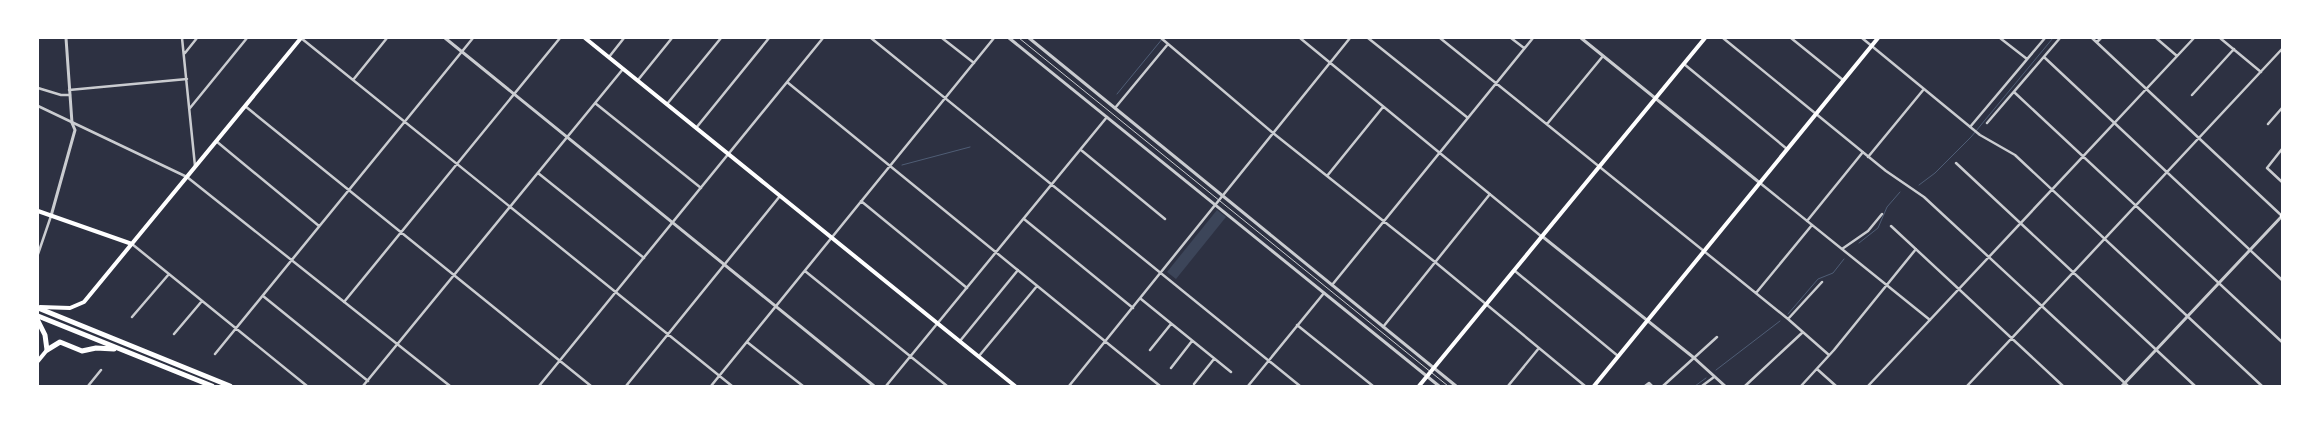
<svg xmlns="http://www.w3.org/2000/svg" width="2320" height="424" font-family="Bitter,serif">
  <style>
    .green { fill: #3c4559 }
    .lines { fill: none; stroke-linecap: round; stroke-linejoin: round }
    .stream { stroke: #4f5d75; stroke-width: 1 }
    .service { stroke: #caccd0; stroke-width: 1 }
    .minor { stroke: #caccd0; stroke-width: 2.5 }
    .tertiary { stroke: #caccd0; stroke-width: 3 }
    .secondary { stroke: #fff; stroke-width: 4 }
    .motorway { stroke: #fff; stroke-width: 5 }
  </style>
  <rect width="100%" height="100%" fill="#2d3142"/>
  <path class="green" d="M 1217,210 L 1226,217 L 1176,279 L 1167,272 Z"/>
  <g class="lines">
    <path class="stream" d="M 1117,94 L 1163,38
      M 902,165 L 970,147
      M 1919,185 L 1935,173 L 1971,137 L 2053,38
      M 1859,243 L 1878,228 L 1887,207 L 1900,192
      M 1788,314 L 1818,279 L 1833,273 L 1844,259
      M 1716,370 L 1780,321
      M 1695,386 L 1706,378"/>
    <path class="service" d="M 1019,38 L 1448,386"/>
    <path class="minor" d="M 182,38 L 195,166
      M 301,38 L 732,386
      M 871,38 L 1300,386
      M 942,38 L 974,63
      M 1161,38 L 1273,133 L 1435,262 L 1585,386
      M 1300,38 L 1542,237
      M 1368,38 L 1468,118
      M 1440,38 L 1788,319 L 1829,355
      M 1511,38 L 1524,48
      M 1723,38 L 1886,171 L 1924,197 L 2128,386
      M 1791,38 L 1843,80
      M 1862,38 L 1980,135 L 2015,155 L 2262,386
      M 2000,38 L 2027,59
      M 2092,38 L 2282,216
      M 2156,38 L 2177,56
      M 2220,38 L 2261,72
      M 2097,42 L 2101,38
      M 185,53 L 197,38
      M 609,57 L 624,38
      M 2044,57 L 2282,280
      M 1684,64 L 1787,149
      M 353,80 L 387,38
      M 638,80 L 672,38
      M 787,82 L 1160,386
      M 38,88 L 61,95 L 70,95
      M 69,90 L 187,79
      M 2014,92 L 2282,342
      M 2192,95 L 2234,49
      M 595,103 L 701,188
      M 667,104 L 721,38
      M 38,106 L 187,177 L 450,386
      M 245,106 L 591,386
      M 190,108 L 247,38
      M 1115,108 L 1168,44
      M 1987,123 L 2060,38
      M 1547,124 L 1603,56
      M 2268,124 L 2282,108
      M 1970,127 L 2045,38
      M 696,128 L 769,38
      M 216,141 L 319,226
      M 2282,149 L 2267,168 L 2282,182
      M 1081,150 L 1165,219
      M 1868,157 L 1924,89
      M 1956,163 L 2195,386
      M 538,173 L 644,258
      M 1327,176 L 1383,107
      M 1760,183 L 1930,320
      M 861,201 L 967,288
      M 1024,219 L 1133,308
      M 1807,221 L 1863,152
      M 1891,226 L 2063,386
      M 132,244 L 307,386
      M 1842,249 L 1868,231 L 1882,214
      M 38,254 L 51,216
      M 805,271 L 947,386
      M 1515,271 L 1618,356
      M 1332,285 L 1533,38
      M 1756,293 L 1812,225
      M 263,296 L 368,381
      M 1141,299 L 1231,372
      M 344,302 L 560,38
      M 132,317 L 169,274
      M 1788,319 L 1822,282
      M 1297,325 L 1373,386
      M 1383,327 L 1490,194
      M 174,334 L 202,301
      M 960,341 L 1018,270
      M 747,342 L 803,386
      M 1150,350 L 1171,324
      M 215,354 L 473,38
      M 979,356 L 1037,286
      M 1171,368 L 1192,341
      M 1817,369 L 1836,386
      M 1194,384 L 1214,359
      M 88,386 L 101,370
      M 363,386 L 623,69
      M 539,386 L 823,38
      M 626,386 L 780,196
      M 711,386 L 994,38
      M 886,386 L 1107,117
      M 1069,386 L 1350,38
      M 1248,386 L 1324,293
      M 1508,386 L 1539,348
      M 1645,386 L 1649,383 L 1652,386
      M 1663,386 L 1717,337
      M 1702,386 L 1714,377
      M 1745,386 L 1803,332
      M 1801,386 L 1834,350 L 1916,249
      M 1868,386 L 2194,38
      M 1967,386 L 2282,49"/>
    <path class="tertiary" d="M 445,38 L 874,386
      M 1009,38 L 1439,386
      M 1029,38 L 1456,386
      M 1581,38 L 1760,183
      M 51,216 L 75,130 L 72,123 L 66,38
      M 1543,237 L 1693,357 L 1725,386
      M 2122,386 L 2282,216"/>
    <path class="secondary" d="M 585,38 L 1015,386
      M 38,211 L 132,244
      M 2282,215 L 2282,217
      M 40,307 L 70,308 L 84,302 L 301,38
      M 38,361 L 47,350
      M 1419,386 L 1705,38
      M 1594,386 L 1878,38"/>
    <path class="motorway" d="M 38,308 L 230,386
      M 38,316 L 212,386
      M 38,321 L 45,335 L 47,350
      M 47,350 L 60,342 L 82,351 L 96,348 L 114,349"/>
  </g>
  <rect width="2320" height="424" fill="none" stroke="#ffffff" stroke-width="78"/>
</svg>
